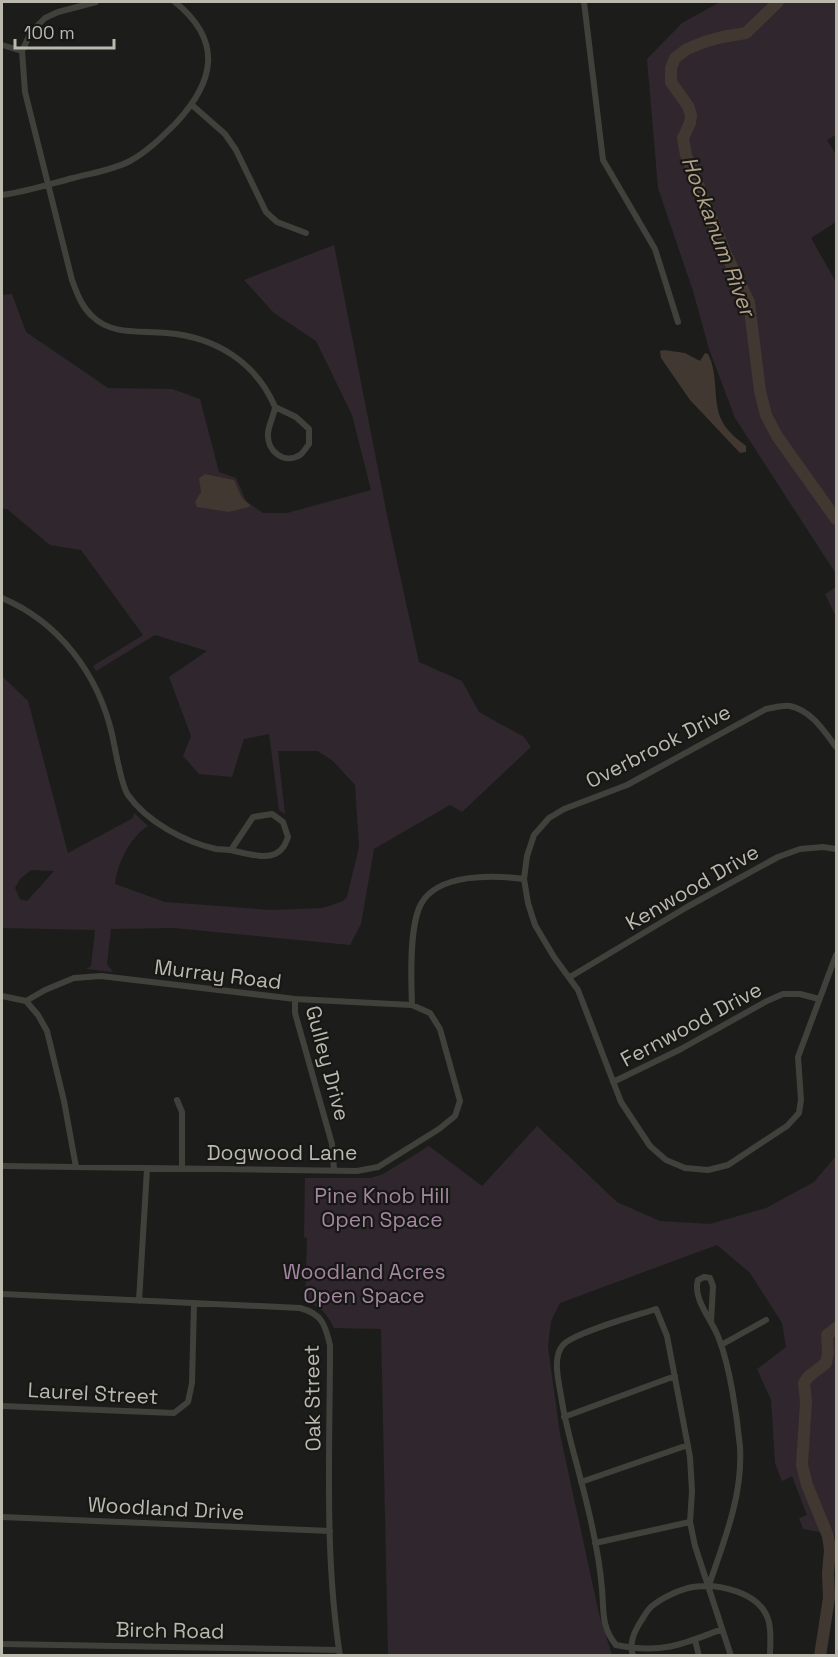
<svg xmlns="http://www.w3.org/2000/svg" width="838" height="1657" font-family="'Space Grotesk',sans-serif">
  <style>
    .green { fill: #30262d; fill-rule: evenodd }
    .water { fill: #403831 }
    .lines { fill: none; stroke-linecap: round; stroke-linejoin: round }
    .river { stroke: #403831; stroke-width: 12 }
    .minor { stroke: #41413c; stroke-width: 6 }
    .labels { text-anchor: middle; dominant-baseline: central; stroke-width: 4.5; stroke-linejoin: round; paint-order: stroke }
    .street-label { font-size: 21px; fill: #bbb8ae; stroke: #171815 }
    .park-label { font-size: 21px; fill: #a586a1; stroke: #171815 }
    .water-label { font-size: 22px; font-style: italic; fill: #b49f87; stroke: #171815 }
  </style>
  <rect width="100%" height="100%" fill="#1c1d1a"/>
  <path class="green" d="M 720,2 L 836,2 L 836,135 L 827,140 L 836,155 L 836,222 L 811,238 L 836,282 L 836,574 L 735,418 L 709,349 L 693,291 L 658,188 L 647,59 L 682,23 Z
    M 334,245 L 389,525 L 419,662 L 462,681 L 479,712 L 524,737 L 531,747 L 462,812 L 450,805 L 374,849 L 361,924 L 350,945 L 174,928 L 111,929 L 107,964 L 113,972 L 86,969 L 91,966 L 95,930 L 2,928 L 2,676 L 28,701 L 68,853 L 133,818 L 134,813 L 148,826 C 130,837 117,864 115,884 L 165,902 L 272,910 L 323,908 L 343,901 L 347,897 L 359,847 L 355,785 L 333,761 L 318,751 L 278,751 L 285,814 L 279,810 L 269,734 L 244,739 L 232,777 L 199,774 L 183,756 L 191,736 L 169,677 L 207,651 L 155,635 L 96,671 L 93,666 L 143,635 L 81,550 L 50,545 L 7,509 L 2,509 L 2,295 L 12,294 L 26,332 L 108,388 L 172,389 L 200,399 L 219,472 L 236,478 L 246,501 L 263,513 L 287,513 L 371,490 L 352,415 L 316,341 L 274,313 L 244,280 ZM 31,870 L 54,871 L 27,901 L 20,899 L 15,888 L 20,879 Z
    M 836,587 L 836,617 L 825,594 Z
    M 537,1126 L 617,1202 L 660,1221 L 710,1224 L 766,1208 L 814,1182 L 836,1156 L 836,1535 L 803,1529 L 799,1518 L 807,1515 L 792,1476 L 782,1481 L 775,1463 L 771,1400 L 757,1369 L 786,1347 L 782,1323 L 750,1273 L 717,1245 L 560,1303 L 551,1321 L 548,1347 L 560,1434 L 599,1614 L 612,1655 L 388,1655 L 381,1329 L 334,1328 C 328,1315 320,1305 305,1302 L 307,1238 L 304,1237 L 305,1178 L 371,1178 L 383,1174 L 429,1146 L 482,1186 Z"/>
  <path class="water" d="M 664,350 L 685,353 L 700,361 L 705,353 L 708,354 C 719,375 712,401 722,421 C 727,431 737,439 746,446 L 746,452 L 740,453 L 690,400 L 661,358 L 660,351 Z
    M 205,474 L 234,480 L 242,498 L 250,505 L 249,507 L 229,512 L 197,507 L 195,502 L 201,492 L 199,478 Z"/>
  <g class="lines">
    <path class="river" d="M 778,2 L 746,33 L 722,37 L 704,42 L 687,49 L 675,58 L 671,68 L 671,82 L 688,106 L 691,115 L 690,123 L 683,138 L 686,155 L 726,254 L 749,302 L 760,391 L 766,415 L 777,436 L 836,519
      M 820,1656 L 829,1598 L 828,1573 L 830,1550 L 828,1536 L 807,1485 L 802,1465 L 806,1401 L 804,1383 L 808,1377 L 826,1363 L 828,1353 L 827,1335 L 836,1328"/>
    <path class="minor" d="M 96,2 L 58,12 L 45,18 L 31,32 L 22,51 L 25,92 L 72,280 C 77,293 81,306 92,316 C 112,336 141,330 167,333 C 215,337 256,362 275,407 C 274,416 268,426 268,434 C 267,451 284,465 300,455 C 303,453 306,448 309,444 L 309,429 L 296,417 L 275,407
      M 584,2 L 603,160 L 655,249 L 678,322
      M 2,45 L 22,51
      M 192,105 L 225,134 L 236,150 L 266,212 L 277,222 L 306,233
      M 2,195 C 25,192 50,184 73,178 C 92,173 113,170 130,161 C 148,151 162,137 176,123 C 215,81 223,41 175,2
      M 2,598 C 59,622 98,674 112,734 C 115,748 121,785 128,795 C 147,822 185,842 216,849 C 222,850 228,849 234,851 C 245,853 264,859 275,854 C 283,850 285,845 288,837 L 283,822 L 272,814 L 253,817 L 231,850
      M 836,747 C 824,731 812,711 790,706 C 783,705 773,708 766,709 L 627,785 L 564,809 L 549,818 L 534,835 L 527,856 L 524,879 L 528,903 L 535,925 L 554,957 L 578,990 L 621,1102 L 650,1146 L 666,1160 L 685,1168 L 708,1170 L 728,1165 L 787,1126 L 799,1113 L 801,1100 L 798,1057 L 836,955
      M 570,977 L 687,907 L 778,857 L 800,849 L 823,847 L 836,849
      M 2,996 L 26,1001 L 38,1015 L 47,1031 L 64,1101 L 76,1167
      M 295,999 L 295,1013 L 332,1144 L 334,1170
      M 412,1005 C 411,980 409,926 421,904 C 438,873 493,875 524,879
      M 613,1082 L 681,1049 L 767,1001 L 783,994 L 800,994 L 819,999
      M 177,1100 L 182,1112 L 182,1168
      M 2,1166 L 357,1171 L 378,1167 L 439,1129 L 455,1116 L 460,1101 L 440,1029 L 430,1013 L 412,1005 L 295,999 L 101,976 L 74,978 L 45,990 L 26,1001
      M 2,1294 L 300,1308 C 322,1314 325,1324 330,1345 C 330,1448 324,1553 340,1656
      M 139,1301 L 147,1169
      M 721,1345 L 766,1320
      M 2,1406 L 174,1413 L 188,1402 L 192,1383 L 194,1303
      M 564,1417 L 675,1376
      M 581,1482 L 688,1445
      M 2,1517 L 330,1531
      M 595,1543 L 690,1522
      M 709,1585 C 724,1541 743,1495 740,1447 C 737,1416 730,1367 719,1339 C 713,1321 692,1299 698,1280 L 704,1277 L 710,1278 L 713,1286 L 711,1322
      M 722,1629 C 682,1645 660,1654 616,1645 C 601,1627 604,1611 602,1589 C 599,1551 589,1510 579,1473 C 573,1450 566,1426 562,1402 C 560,1386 551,1358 563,1345 C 573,1333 638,1315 656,1309 L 667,1336 L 690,1457 L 692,1491 L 690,1522 L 695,1546 L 731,1656
      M 695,1640 L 699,1656
      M 2,1644 L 339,1650
      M 633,1656 C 629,1643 634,1632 641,1621 C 644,1617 647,1610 652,1606 C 662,1598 680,1589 693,1587 C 718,1583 759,1592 768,1619 C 772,1630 770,1644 770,1656"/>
  </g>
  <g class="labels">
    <g class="street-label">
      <text transform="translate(658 746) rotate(-27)">Overbrook Drive</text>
      <text transform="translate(692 887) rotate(-30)">Kenwood Drive</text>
      <text transform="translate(218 974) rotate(7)">Murray Road</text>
      <text transform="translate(691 1024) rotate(-28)">Fernwood Drive</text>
      <text transform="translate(328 1063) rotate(75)">Gulley Drive</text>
      <text x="282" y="1152">Dogwood Lane</text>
      <text transform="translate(93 1393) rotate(3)">Laurel Street</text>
      <text transform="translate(312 1398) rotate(-91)">Oak Street</text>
      <text transform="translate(166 1508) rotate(3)">Woodland Drive</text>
      <text transform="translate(170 1630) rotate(1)">Birch Road</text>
    </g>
    <g class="park-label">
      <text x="382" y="1195">Pine Knob Hill<tspan x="382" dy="24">Open Space</tspan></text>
      <text x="364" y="1271">Woodland Acres<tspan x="364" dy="24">Open Space</tspan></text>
    </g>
    <g class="water-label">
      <text transform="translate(719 236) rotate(69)">Hockanum River</text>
    </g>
  </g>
  <rect width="838" height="1657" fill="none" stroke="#bbb8ae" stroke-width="6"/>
  <path d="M15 39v9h99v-9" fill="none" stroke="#bbb8ae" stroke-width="3"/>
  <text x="24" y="39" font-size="18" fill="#bbb8ae" stroke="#171815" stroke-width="4.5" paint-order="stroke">100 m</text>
</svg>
